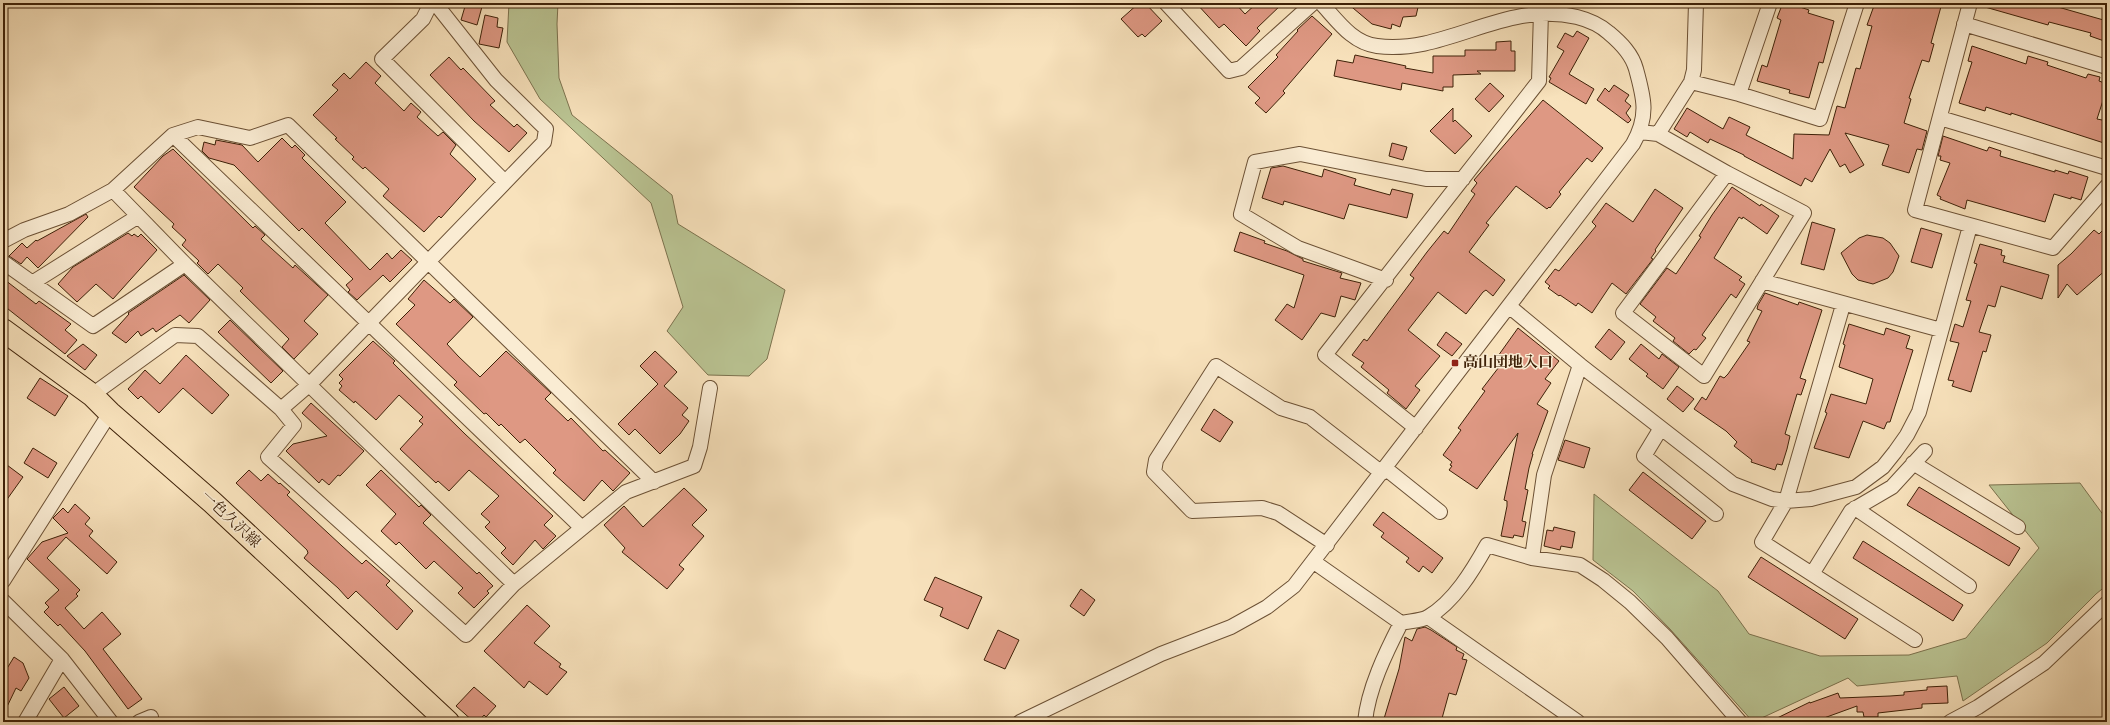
<svg xmlns="http://www.w3.org/2000/svg" width="2110" height="725" font-family="'Sorts Mill Goudy','Noto Serif JP',serif">
  <style>
    .green { fill: #bac493; stroke: #7c724e }
    .building { fill: #de9883; stroke: #3e2108 }
    .lines { fill: none; stroke-linecap: round; stroke-linejoin: round }
    .street-casing { stroke: #6c5135; stroke-width: 16 }
    .primary-casing { stroke: #3e2108; stroke-width: 24 }
    .street { stroke: #faecd3; stroke-width: 14 }
    .primary { stroke: #f8e2bc; stroke-width: 22 }
    .poi-dot { fill: #8f2418; stroke: #faecd3; stroke-width: 1.5 }
    .labels { text-anchor: middle; dominant-baseline: central; stroke-width: 3; stroke-linejoin: round; paint-order: stroke }
    .poi-label { font-size: 15px; font-weight: bold; fill: #3e2108; stroke: #faecd3; text-anchor: start }
    .street-label { font-size: 15px; fill: #3e2108; stroke: #faecd3 }
  </style>
  <rect width="100%" height="100%" fill="#f8e2bc"/>
  <filter id="stains"><feTurbulence type="fractalNoise" baseFrequency=".005" numOctaves="4"/><feColorMatrix values="0 0 0 0 .2 0 0 0 0 .09 0 0 0 0 .02 0 0 0 .5 -.17"/></filter>
  <radialGradient id="worn" r=".72"><stop offset=".6" stop-color="#630" stop-opacity="0"/><stop offset="1" stop-color="#630" stop-opacity=".3"/></radialGradient>
  <path class="green" d="M 509,3 L 558,3 L 557,24 L 559,78 L 572,115 L 672,195 L 678,224 L 785,290 L 767,359 L 749,376 L 708,375 L 667,331 L 683,307 L 651,203 L 540,99 L 507,42 Z
    M 2080,483 L 2107,520 L 2107,585 L 2096,594 L 2047,643 L 1963,701 L 1957,676 L 1857,686 L 1848,678 L 1753,722 L 1670,629 L 1633,591 L 1593,560 L 1594,494 L 1718,591 L 1749,634 L 1820,656 L 1909,655 L 1966,638 L 2039,548 L 1989,485 Z"/>
  <path class="building" d="M 466,3 L 483,3 L 477,25 L 461,20 Z
    M 1139,3 L 1145,3 L 1162,21 L 1145,37 L 1142,34 L 1138,37 L 1121,19 Z
    M 1196,3 L 1235,3 L 1245,14 L 1257,3 L 1283,3 L 1257,28 L 1260,31 L 1246,46 L 1224,24 L 1219,28 Z
    M 1347,3 L 1419,3 L 1416,16 L 1403,17 L 1400,27 L 1392,24 L 1391,29 L 1372,24 Z
    M 1788,3 L 1809,10 L 1808,13 L 1834,21 L 1823,63 L 1819,62 L 1809,98 L 1789,93 L 1790,90 L 1757,81 L 1762,65 L 1767,67 L 1781,20 L 1777,18 L 1782,5 L 1787,6 Z
    M 1875,3 L 1942,3 L 1931,43 L 1934,44 L 1929,62 L 1922,60 L 1909,98 L 1911,99 L 1904,123 L 1927,131 L 1922,150 L 1917,149 L 1909,173 L 1882,165 L 1889,145 L 1845,133 L 1864,165 L 1850,173 L 1845,164 L 1840,167 L 1830,149 L 1812,182 L 1805,178 L 1801,186 L 1744,156 L 1744,155 L 1710,139 L 1708,143 L 1690,132 L 1687,137 L 1674,129 L 1687,108 L 1723,129 L 1729,117 L 1750,127 L 1746,135 L 1793,159 L 1794,134 L 1829,135 L 1837,106 L 1845,108 L 1856,68 L 1860,69 L 1872,26 L 1867,25 Z
    M 1986,3 L 2028,3 L 2043,7 L 2044,3 L 2107,21 L 2107,42 L 2090,36 L 2091,33 L 2049,22 L 2048,25 L 1985,7 Z
    M 485,15 L 498,18 L 497,27 L 503,28 L 499,48 L 479,44 Z
    M 1312,16 L 1332,34 L 1283,91 L 1285,93 L 1266,113 L 1255,103 L 1260,98 L 1248,87 L 1278,57 L 1276,55 L 1298,31 L 1297,30 Z
    M 1577,31 L 1589,38 L 1569,74 L 1594,89 L 1586,104 L 1549,82 L 1551,78 L 1549,77 L 1564,51 L 1557,47 L 1565,33 L 1573,37 Z
    M 1511,41 L 1511,51 L 1515,51 L 1515,71 L 1477,71 L 1481,74 L 1453,75 L 1453,87 L 1443,87 L 1443,91 L 1402,83 L 1401,90 L 1334,76 L 1337,60 L 1353,63 L 1355,55 L 1406,66 L 1405,68 L 1433,73 L 1433,56 L 1465,56 L 1465,50 L 1496,50 L 1496,42 Z
    M 1972,46 L 2026,64 L 2028,56 L 2048,62 L 2047,65 L 2086,78 L 2088,74 L 2100,77 L 2099,81 L 2107,84 L 2107,88 L 2097,119 L 2107,121 L 2107,144 L 2011,113 L 2011,115 L 1986,107 L 1985,111 L 1959,103 L 1972,62 L 1968,61 Z
    M 449,57 L 461,70 L 463,68 L 495,101 L 490,105 L 514,127 L 517,124 L 527,133 L 509,152 L 474,121 L 430,75 Z
    M 366,62 L 381,76 L 375,83 L 404,111 L 411,103 L 421,112 L 417,117 L 438,136 L 443,132 L 456,145 L 450,154 L 476,179 L 441,218 L 439,216 L 424,232 L 383,196 L 389,189 L 365,167 L 363,169 L 352,159 L 354,157 L 335,139 L 337,138 L 313,115 L 338,90 L 332,85 L 344,73 L 350,79 Z
    M 1490,83 L 1504,96 L 1489,112 L 1475,99 Z
    M 1614,85 L 1629,95 L 1625,101 L 1631,106 L 1626,113 L 1631,120 L 1628,123 L 1597,100 L 1605,88 L 1609,92 Z
    M 1543,100 L 1603,148 L 1592,162 L 1587,158 L 1559,192 L 1561,194 L 1550,208 L 1549,207 L 1547,209 L 1516,186 L 1486,223 L 1489,225 L 1469,252 L 1505,280 L 1493,296 L 1486,290 L 1483,292 L 1466,314 L 1438,292 L 1408,330 L 1440,356 L 1415,386 L 1420,390 L 1406,409 L 1387,393 L 1389,390 L 1361,367 L 1364,363 L 1352,355 L 1364,339 L 1367,341 L 1414,278 L 1410,275 L 1427,252 L 1444,231 L 1448,234 L 1475,194 L 1471,191 L 1477,183 L 1474,180 Z
    M 1453,108 L 1453,122 L 1455,120 L 1472,136 L 1455,154 L 1430,131 Z
    M 1943,136 L 1987,151 L 1989,147 L 2001,151 L 2000,156 L 2055,172 L 2055,170 L 2068,174 L 2069,171 L 2088,177 L 2081,200 L 2071,197 L 2071,199 L 2054,194 L 2045,222 L 1967,200 L 1965,209 L 1940,199 L 1941,197 L 1937,195 L 1950,163 L 1940,160 L 1941,156 L 1938,156 Z
    M 282,138 L 292,148 L 295,145 L 305,155 L 302,158 L 346,202 L 325,223 L 370,270 L 387,253 L 392,259 L 401,250 L 412,260 L 390,282 L 383,275 L 357,300 L 348,292 L 350,290 L 346,285 L 353,279 L 302,228 L 299,231 L 234,165 L 209,158 L 202,151 L 204,142 L 215,145 L 216,140 L 242,145 L 258,162 Z
    M 1392,143 L 1407,147 L 1403,160 L 1389,156 Z
    M 173,149 L 253,228 L 255,226 L 265,235 L 261,239 L 293,268 L 295,265 L 328,295 L 304,321 L 318,334 L 294,359 L 282,347 L 289,339 L 240,291 L 243,288 L 218,264 L 208,274 L 197,263 L 199,261 L 182,245 L 186,240 L 172,227 L 174,224 L 134,187 L 163,156 Z
    M 1283,166 L 1322,177 L 1324,169 L 1356,179 L 1354,185 L 1390,195 L 1392,189 L 1413,194 L 1407,218 L 1349,204 L 1344,219 L 1284,201 L 1283,205 L 1262,198 L 1271,168 Z
    M 1732,187 L 1760,206 L 1761,204 L 1779,216 L 1767,234 L 1743,217 L 1742,219 L 1739,217 L 1714,258 L 1742,277 L 1739,280 L 1745,284 L 1736,298 L 1731,294 L 1702,335 L 1706,338 L 1696,350 L 1694,349 L 1689,354 L 1673,341 L 1675,338 L 1653,321 L 1656,317 L 1640,304 L 1667,268 L 1676,274 L 1701,237 L 1699,236 L 1712,215 Z
    M 1655,189 L 1683,208 L 1655,250 L 1656,251 L 1651,258 L 1653,259 L 1626,294 L 1612,283 L 1592,313 L 1578,303 L 1576,306 L 1560,295 L 1559,296 L 1548,288 L 1550,286 L 1545,282 L 1555,269 L 1559,271 L 1596,226 L 1592,222 L 1606,203 L 1633,222 Z
    M 86,214 L 88,217 L 38,268 L 27,257 L 21,264 L 9,256 L 22,243 L 27,248 L 36,240 L 37,241 Z
    M 1812,222 L 1835,229 L 1824,270 L 1801,264 Z
    M 2107,226 L 2107,269 L 2077,295 L 2067,284 L 2058,298 L 2058,265 L 2071,254 L 2094,230 L 2099,234 Z
    M 1921,228 L 1942,234 L 1932,268 L 1911,262 Z
    M 1240,232 L 1265,241 L 1264,243 L 1287,251 L 1303,259 L 1303,261 L 1342,273 L 1340,278 L 1361,283 L 1355,300 L 1341,296 L 1335,317 L 1321,313 L 1302,340 L 1275,320 L 1287,304 L 1294,308 L 1304,275 L 1234,251 Z
    M 128,233 L 132,236 L 134,234 L 138,237 L 141,234 L 157,250 L 113,299 L 96,284 L 77,302 L 58,284 L 73,267 Z
    M 1867,235 L 1883,238 L 1890,243 L 1899,256 L 1893,272 L 1888,278 L 1873,284 L 1858,280 L 1852,274 L 1841,253 L 1859,238 Z
    M 1980,244 L 2002,250 L 2001,255 L 2005,256 L 2003,262 L 2049,275 L 2042,299 L 2001,286 L 1995,307 L 1988,305 L 1979,332 L 1991,335 L 1986,352 L 1983,351 L 1971,392 L 1952,386 L 1954,381 L 1948,380 L 1959,343 L 1950,341 L 1955,324 L 1963,327 L 1971,301 L 1966,300 L 1977,264 L 1974,263 Z
    M 3,272 L 8,276 L 5,280 L 36,304 L 39,301 L 71,324 L 65,330 L 77,340 L 65,354 L 3,305 Z
    M 184,275 L 210,300 L 189,323 L 180,315 L 156,332 L 153,328 L 141,336 L 138,331 L 126,343 L 112,333 L 129,314 L 128,313 Z
    M 424,280 L 450,303 L 454,299 L 473,317 L 447,344 L 458,356 L 480,377 L 506,351 L 551,393 L 545,399 L 568,421 L 571,418 L 603,451 L 605,450 L 630,473 L 613,491 L 602,480 L 584,501 L 553,473 L 556,470 L 525,439 L 520,443 L 501,424 L 499,426 L 486,413 L 484,414 L 454,385 L 457,382 L 396,324 L 415,305 L 408,299 Z
    M 1765,293 L 1798,305 L 1799,302 L 1822,310 L 1800,378 L 1806,380 L 1801,395 L 1797,394 L 1785,434 L 1790,436 L 1787,449 L 1782,465 L 1777,464 L 1775,470 L 1751,462 L 1752,460 L 1734,446 L 1737,442 L 1726,431 L 1694,409 L 1702,397 L 1706,400 L 1720,376 L 1724,378 L 1728,374 L 1750,342 L 1747,341 L 1762,311 L 1757,309 L 1758,305 Z
    M 230,320 L 283,371 L 271,383 L 218,332 Z
    M 1849,324 L 1884,335 L 1886,328 L 1910,336 L 1906,348 L 1913,350 L 1890,422 L 1887,422 L 1884,429 L 1863,421 L 1849,458 L 1814,448 L 1827,413 L 1825,412 L 1831,394 L 1866,404 L 1873,379 L 1839,367 L 1845,345 L 1843,344 Z
    M 1518,328 L 1559,361 L 1545,379 L 1551,383 L 1537,404 L 1548,411 L 1532,454 L 1533,454 L 1529,468 L 1525,489 L 1528,490 L 1522,521 L 1526,522 L 1523,537 L 1514,535 L 1513,538 L 1501,536 L 1507,506 L 1507,501 L 1504,500 L 1518,433 L 1477,489 L 1449,470 L 1452,466 L 1450,465 L 1452,462 L 1443,455 L 1461,430 L 1458,428 L 1485,391 L 1482,389 L 1499,367 L 1493,363 Z
    M 1609,329 L 1625,342 L 1611,360 L 1595,347 Z
    M 1446,332 L 1462,344 L 1452,356 L 1437,345 Z
    M 373,341 L 395,361 L 393,363 L 465,434 L 553,516 L 544,525 L 556,536 L 543,549 L 535,540 L 513,565 L 501,553 L 506,548 L 485,527 L 490,522 L 481,514 L 499,496 L 469,470 L 449,491 L 438,481 L 436,483 L 400,449 L 423,424 L 419,421 L 423,417 L 399,395 L 376,420 L 355,401 L 354,403 L 339,390 L 342,386 L 339,383 L 343,379 L 339,375 Z
    M 83,344 L 97,355 L 85,370 L 67,356 Z
    M 1641,344 L 1659,359 L 1662,354 L 1679,367 L 1663,389 L 1646,376 L 1648,374 L 1629,359 Z
    M 655,351 L 677,372 L 664,386 L 688,408 L 682,415 L 689,421 L 680,434 L 660,454 L 635,429 L 629,435 L 618,424 L 658,384 L 640,366 Z
    M 186,355 L 229,395 L 212,414 L 183,388 L 159,413 L 141,396 L 138,399 L 128,389 L 145,370 L 160,384 Z
    M 40,378 L 68,396 L 55,416 L 27,398 Z
    M 1677,386 L 1694,399 L 1683,412 L 1667,399 Z
    M 311,403 L 364,451 L 340,476 L 338,475 L 329,485 L 322,479 L 319,483 L 286,451 L 293,444 L 327,436 L 302,413 Z
    M 1214,409 L 1233,422 L 1220,442 L 1201,430 Z
    M 1565,440 L 1590,448 L 1584,468 L 1558,460 Z
    M 33,448 L 57,463 L 48,478 L 24,463 Z
    M 3,462 L 23,477 L 3,505 Z
    M 249,470 L 261,481 L 268,474 L 279,484 L 280,483 L 290,492 L 287,495 L 342,546 L 362,564 L 366,560 L 390,581 L 386,585 L 413,611 L 397,630 L 356,591 L 348,599 L 338,588 L 304,558 L 308,553 L 307,550 L 236,483 Z
    M 381,470 L 419,507 L 421,505 L 431,515 L 423,523 L 477,574 L 479,572 L 493,586 L 487,591 L 489,593 L 474,608 L 458,593 L 463,588 L 434,561 L 426,569 L 399,542 L 396,545 L 381,531 L 396,514 L 366,485 Z
    M 1643,472 L 1706,521 L 1692,539 L 1629,490 Z
    M 1919,487 L 2020,548 L 2009,566 L 1907,505 Z
    M 684,488 L 707,510 L 692,525 L 704,536 L 679,565 L 684,569 L 667,589 L 622,552 L 625,548 L 604,525 L 624,506 L 643,527 Z
    M 75,504 L 90,518 L 85,524 L 93,531 L 89,536 L 117,562 L 107,574 L 66,537 L 47,558 L 80,590 L 76,594 L 78,596 L 65,608 L 84,629 L 102,612 L 121,634 L 103,649 L 142,699 L 128,709 L 85,651 L 60,624 L 58,626 L 44,612 L 49,607 L 45,603 L 59,590 L 27,559 L 42,542 L 68,533 L 53,518 L 63,508 L 68,513 Z
    M 1383,512 L 1443,558 L 1432,573 L 1423,566 L 1419,572 L 1406,562 L 1409,558 L 1381,537 L 1384,533 L 1373,525 Z
    M 1554,527 L 1575,532 L 1572,548 L 1561,546 L 1560,550 L 1544,546 L 1547,530 L 1553,531 Z
    M 1863,541 L 1963,605 L 1953,621 L 1853,558 Z
    M 1761,557 L 1858,619 L 1845,639 L 1748,577 Z
    M 935,577 L 982,597 L 968,629 L 940,616 L 943,608 L 924,600 Z
    M 1081,589 L 1095,600 L 1084,616 L 1070,606 Z
    M 527,605 L 550,626 L 534,643 L 561,664 L 559,667 L 567,672 L 547,695 L 529,681 L 524,688 L 484,651 Z
    M 1425,627 L 1431,630 L 1457,647 L 1456,650 L 1464,654 L 1462,659 L 1467,660 L 1456,695 L 1449,693 L 1441,722 L 1383,722 L 1399,669 L 1405,637 L 1412,641 L 1417,629 Z
    M 998,630 L 1019,640 L 1005,669 L 984,660 Z
    M 14,657 L 23,663 L 29,678 L 21,691 L 16,688 L 3,715 L 3,675 Z
    M 1947,686 L 1948,703 L 1922,704 L 1922,708 L 1878,713 L 1878,717 L 1864,717 L 1863,712 L 1857,712 L 1857,706 L 1813,722 L 1769,722 L 1810,702 L 1810,703 L 1838,693 L 1840,698 L 1890,696 L 1904,695 L 1904,692 L 1927,690 L 1927,687 Z
    M 64,687 L 79,706 L 64,718 L 49,699 Z
    M 474,687 L 496,706 L 486,717 L 484,715 L 478,722 L 474,722 L 456,706 Z"/>
  <g class="lines">
    <defs>
      <path id="street" d="M 431,3 L 423,19 L 382,59 L 505,182
        M 1166,3 L 1229,71 L 1241,68 L 1313,3
        M 1970,3 L 1915,210 L 2053,248 L 2107,186
        M 1964,24 L 2107,67
        M 1691,82 L 1739,94 L 1820,119 L 1857,3
        M 1739,94 L 1770,3
        M 1940,118 L 2107,168
        M 1640,132 L 1658,134 L 1727,173 L 1804,213 L 1704,376 L 1623,313 L 1727,173
        M 1658,134 L 1691,82 L 1694,70 L 1696,3
        M 173,135 L 582,528
        M 113,190 L 185,264 L 514,584
        M 3,241 L 24,230 L 69,214 L 113,190 L 173,135 L 198,127 L 250,138 L 288,125 L 654,482
        M 3,262 L 93,326 L 185,264
        M 1386,280 L 1298,248 L 1241,214 L 1255,162 L 1300,154 L 1426,179 L 1463,179
        M 1762,281 L 1941,330
        M 32,283 L 137,217
        M 1843,305 L 1786,501 L 1762,542 L 1915,640
        M 1510,307 L 1580,365 L 1733,484 L 1772,499 L 1786,501 L 1811,499 L 1856,487 L 1883,467 L 1895,452 L 1907,435 L 1919,412 L 1970,226
        M 92,395 L 175,335 L 198,336 L 281,409 L 310,384 L 544,142 L 546,129 L 496,80 L 435,3
        M 281,409 L 294,425 L 268,457 L 466,635 L 514,584 L 626,492 L 694,466 L 700,447 L 710,388
        M 1416,428 L 1325,355 L 1539,81 L 1541,12
        M 1661,428 L 1644,456 L 1716,514
        M 1913,463 L 2018,527
        M 1385,468 L 1440,512
        M 1855,508 L 1969,586
        M 1327,545 L 1278,513 L 1262,508 L 1192,511 L 1154,472 L 1156,460 L 1216,366 L 1281,408 L 1310,417 L 1382,473
        M 1532,558 L 1544,475 L 1580,365
        M 1314,562 L 1401,623 C 1386,652 1368,689 1365,722
        M 1812,574 L 1851,511 L 1892,487 L 1925,451
        M 3,581 L 110,413
        M 3,601 L 62,659 L 111,722
        M 1428,617 L 1578,722
        M 1401,623 C 1409,621 1421,621 1428,617 C 1454,602 1473,570 1487,545 L 1532,558 L 1580,565 L 1603,580 L 1630,602 L 1667,638 L 1740,722
        M 25,722 L 62,659
        M 139,722 L 151,717
        M 1020,722 L 1161,654 L 1231,627 L 1267,607 L 1294,586 L 1633,144 C 1649,116 1644,98 1636,69 C 1632,54 1621,43 1609,33 C 1600,25 1589,20 1577,17 C 1503,0 1447,55 1377,46 C 1352,43 1337,20 1321,3
        M 1950,722 L 1978,707 L 2044,663 L 2107,603"/>
      <path id="primary" d="M 3,330 L 92,395 L 110,413 L 212,502 L 448,722"/>
    </defs>
    <use href="#street" class="street-casing"/>
    <use href="#primary" class="primary-casing"/>
    <use href="#street" class="street"/>
    <use href="#primary" class="primary"/>
  </g>
  <rect class="poi-dot" x="1451" y="359" width="8" height="8" rx="2"/>
  <g class="labels">
    <g class="poi-label">
      <text x="1463" y="363">高山団地入口</text>
    </g>
    <g class="street-label">
      <text transform="translate(230 520) rotate(43)">一色久沢線</text>
    </g>
  </g>
  <rect width="2110" height="725" fill="none" stroke="#f8e2bc" stroke-width="16"/>
  <rect x="4" y="4" width="2102" height="717" fill="none" stroke="#3e2108" stroke-width="2"/>
  <rect x="8" y="8" width="2094" height="709" fill="none" stroke="#3e2108"/>
  <rect width="100%" height="100%" filter="url(#stains)"/>
  <rect width="100%" height="100%" fill="url(#worn)"/>
</svg>
